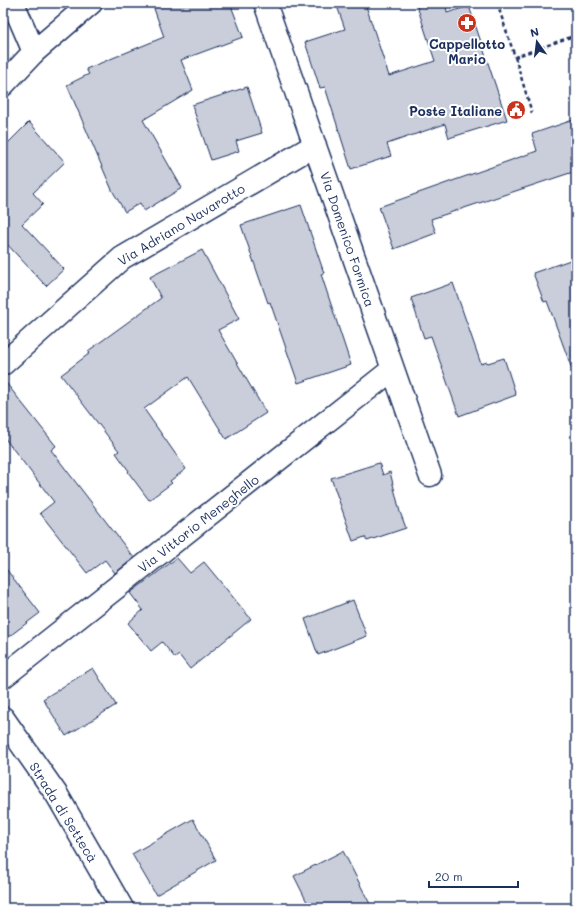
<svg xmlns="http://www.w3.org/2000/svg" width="579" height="911" font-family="Mali,sans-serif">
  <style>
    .building { fill: #caceda; stroke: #1b2f5e }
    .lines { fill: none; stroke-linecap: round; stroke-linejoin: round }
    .street-casing { stroke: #1b2f5e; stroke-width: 25 }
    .secondary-casing { stroke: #1b2f5e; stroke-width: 25 }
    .path { stroke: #1b2f5e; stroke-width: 2.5; stroke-dasharray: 4 3; stroke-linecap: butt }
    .street { stroke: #fff; stroke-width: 22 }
    .secondary { stroke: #fff; stroke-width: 22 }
    .labels { text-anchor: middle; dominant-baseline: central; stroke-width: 4; stroke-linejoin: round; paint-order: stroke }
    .poi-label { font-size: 13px; font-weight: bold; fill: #1b2f5e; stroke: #fff }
    .street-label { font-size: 13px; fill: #1b2f5e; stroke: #fff }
  </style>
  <rect width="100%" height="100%" fill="#fff"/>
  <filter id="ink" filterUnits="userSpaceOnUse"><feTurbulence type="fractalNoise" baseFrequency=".025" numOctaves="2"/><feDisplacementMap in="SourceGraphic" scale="8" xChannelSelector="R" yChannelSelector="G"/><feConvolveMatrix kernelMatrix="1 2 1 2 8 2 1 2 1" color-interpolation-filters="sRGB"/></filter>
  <g filter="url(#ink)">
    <path class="building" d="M 152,3 L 230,3 L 243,37 L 181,60 L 193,90 L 143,120 L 182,188 L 144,211 L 140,203 L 125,212 L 112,190 L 67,85 L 89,74 L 86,69 L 164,37 Z
      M 336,3 L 365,3 L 389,76 L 435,61 L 416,3 L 446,3 L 447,13 L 469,6 L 507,120 L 449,138 L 445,124 L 387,144 L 391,156 L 351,169 L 325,87 L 320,88 L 305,42 L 345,29 Z
      M 247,87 L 262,133 L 236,141 L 239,151 L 211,160 L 192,105 Z
      M 576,119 L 576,171 L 431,219 L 436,233 L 394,249 L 379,207 L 537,151 L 532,134 Z
      M 29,122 L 65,162 L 33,193 L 43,204 L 22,224 L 64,269 L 46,286 L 4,241 L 3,242 L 3,148 Z
      M 301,205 L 324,273 L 321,274 L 351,365 L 298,383 L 270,302 L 268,303 L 241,225 Z
      M 202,250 L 239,319 L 218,330 L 266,413 L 226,439 L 188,377 L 144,409 L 186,469 L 170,481 L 172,483 L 149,500 L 128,472 L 129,471 L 116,453 L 119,451 L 61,375 L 90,353 L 88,351 L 161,298 L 150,277 Z
      M 576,258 L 576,371 L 573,372 L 547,301 L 544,302 L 533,273 Z
      M 453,283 L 481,364 L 487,362 L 488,363 L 504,358 L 516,395 L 459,416 L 431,336 L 424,338 L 411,298 Z
      M 3,379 L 56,446 L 51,450 L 134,558 L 115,573 L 105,560 L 87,573 L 40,513 L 54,502 L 3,436 Z
      M 379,463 L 383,475 L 390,472 L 400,512 L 406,528 L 367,541 L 365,537 L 353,541 L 331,478 Z
      M 177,558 L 190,573 L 204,562 L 251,619 L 190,669 L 179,655 L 175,658 L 162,642 L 151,651 L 128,623 L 143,610 L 130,593 Z
      M 3,565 L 40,613 L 3,641 Z
      M 353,600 L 367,636 L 318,655 L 305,619 Z
      M 93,668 L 116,705 L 66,736 L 43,699 Z
      M 193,819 L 216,860 L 156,895 L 132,854 Z
      M 343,851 L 372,908 L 310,908 L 294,876 Z"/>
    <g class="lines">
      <defs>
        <path id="street" d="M 13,3 L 34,52
          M 265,3 L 430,475
          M 3,364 L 122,258 L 315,145
          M 3,677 L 393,369
          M 3,718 L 57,795 L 122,908"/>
        <path id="secondary" d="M 3,85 L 34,52 L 91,3"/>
      </defs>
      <use href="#street" class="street-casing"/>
      <use href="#secondary" class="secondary-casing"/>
      <path class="path" d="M 497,3 L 515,57 L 576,35
        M 515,57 L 532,113"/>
      <use href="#street" class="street"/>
      <use href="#secondary" class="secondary"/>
    </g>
  </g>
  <defs>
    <symbol id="pharmacy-disc" viewBox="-11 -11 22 22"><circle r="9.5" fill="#c8321e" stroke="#fff"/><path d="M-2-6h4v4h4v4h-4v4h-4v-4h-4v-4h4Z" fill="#fff"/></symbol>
    <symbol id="civic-disc" viewBox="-11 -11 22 22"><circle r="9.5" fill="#c8321e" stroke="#fff"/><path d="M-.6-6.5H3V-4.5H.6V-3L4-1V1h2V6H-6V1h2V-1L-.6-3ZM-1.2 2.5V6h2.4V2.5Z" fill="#fff"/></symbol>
  </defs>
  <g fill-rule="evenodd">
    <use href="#pharmacy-disc" x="456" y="12" width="22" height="22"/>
    <use href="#civic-disc" x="505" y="99" width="22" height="22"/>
  </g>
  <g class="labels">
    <g class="poi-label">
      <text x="467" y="43">Cappellotto<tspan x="467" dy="15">Mario</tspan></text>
      <text x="502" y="110" text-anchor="end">Poste Italiane</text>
    </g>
    <g class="street-label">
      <text transform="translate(181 224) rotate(-31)">Via Adriano Navarotto</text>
      <text transform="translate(348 239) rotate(71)">Via Domenico Formica</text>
      <text transform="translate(198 523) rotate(-38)">Via Vittorio Meneghello</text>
      <text transform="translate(64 812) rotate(58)">Strada di Settecà</text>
    </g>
  </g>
  <rect width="579" height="911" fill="none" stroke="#fff" stroke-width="16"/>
  <rect x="8" y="8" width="563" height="895" fill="none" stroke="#1b2f5e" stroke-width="1.5" filter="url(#ink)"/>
  <g transform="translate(537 42) rotate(346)" stroke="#ffffff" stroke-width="3" paint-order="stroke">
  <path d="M0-3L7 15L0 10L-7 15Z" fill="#1b2f5e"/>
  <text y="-6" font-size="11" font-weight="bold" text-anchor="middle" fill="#1b2f5e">N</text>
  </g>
  <path d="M429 881v6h89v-6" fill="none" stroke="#1b2f5e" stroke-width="2"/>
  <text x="435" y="881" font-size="12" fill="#1b2f5e" stroke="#ffffff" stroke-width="3" paint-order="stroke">20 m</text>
</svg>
